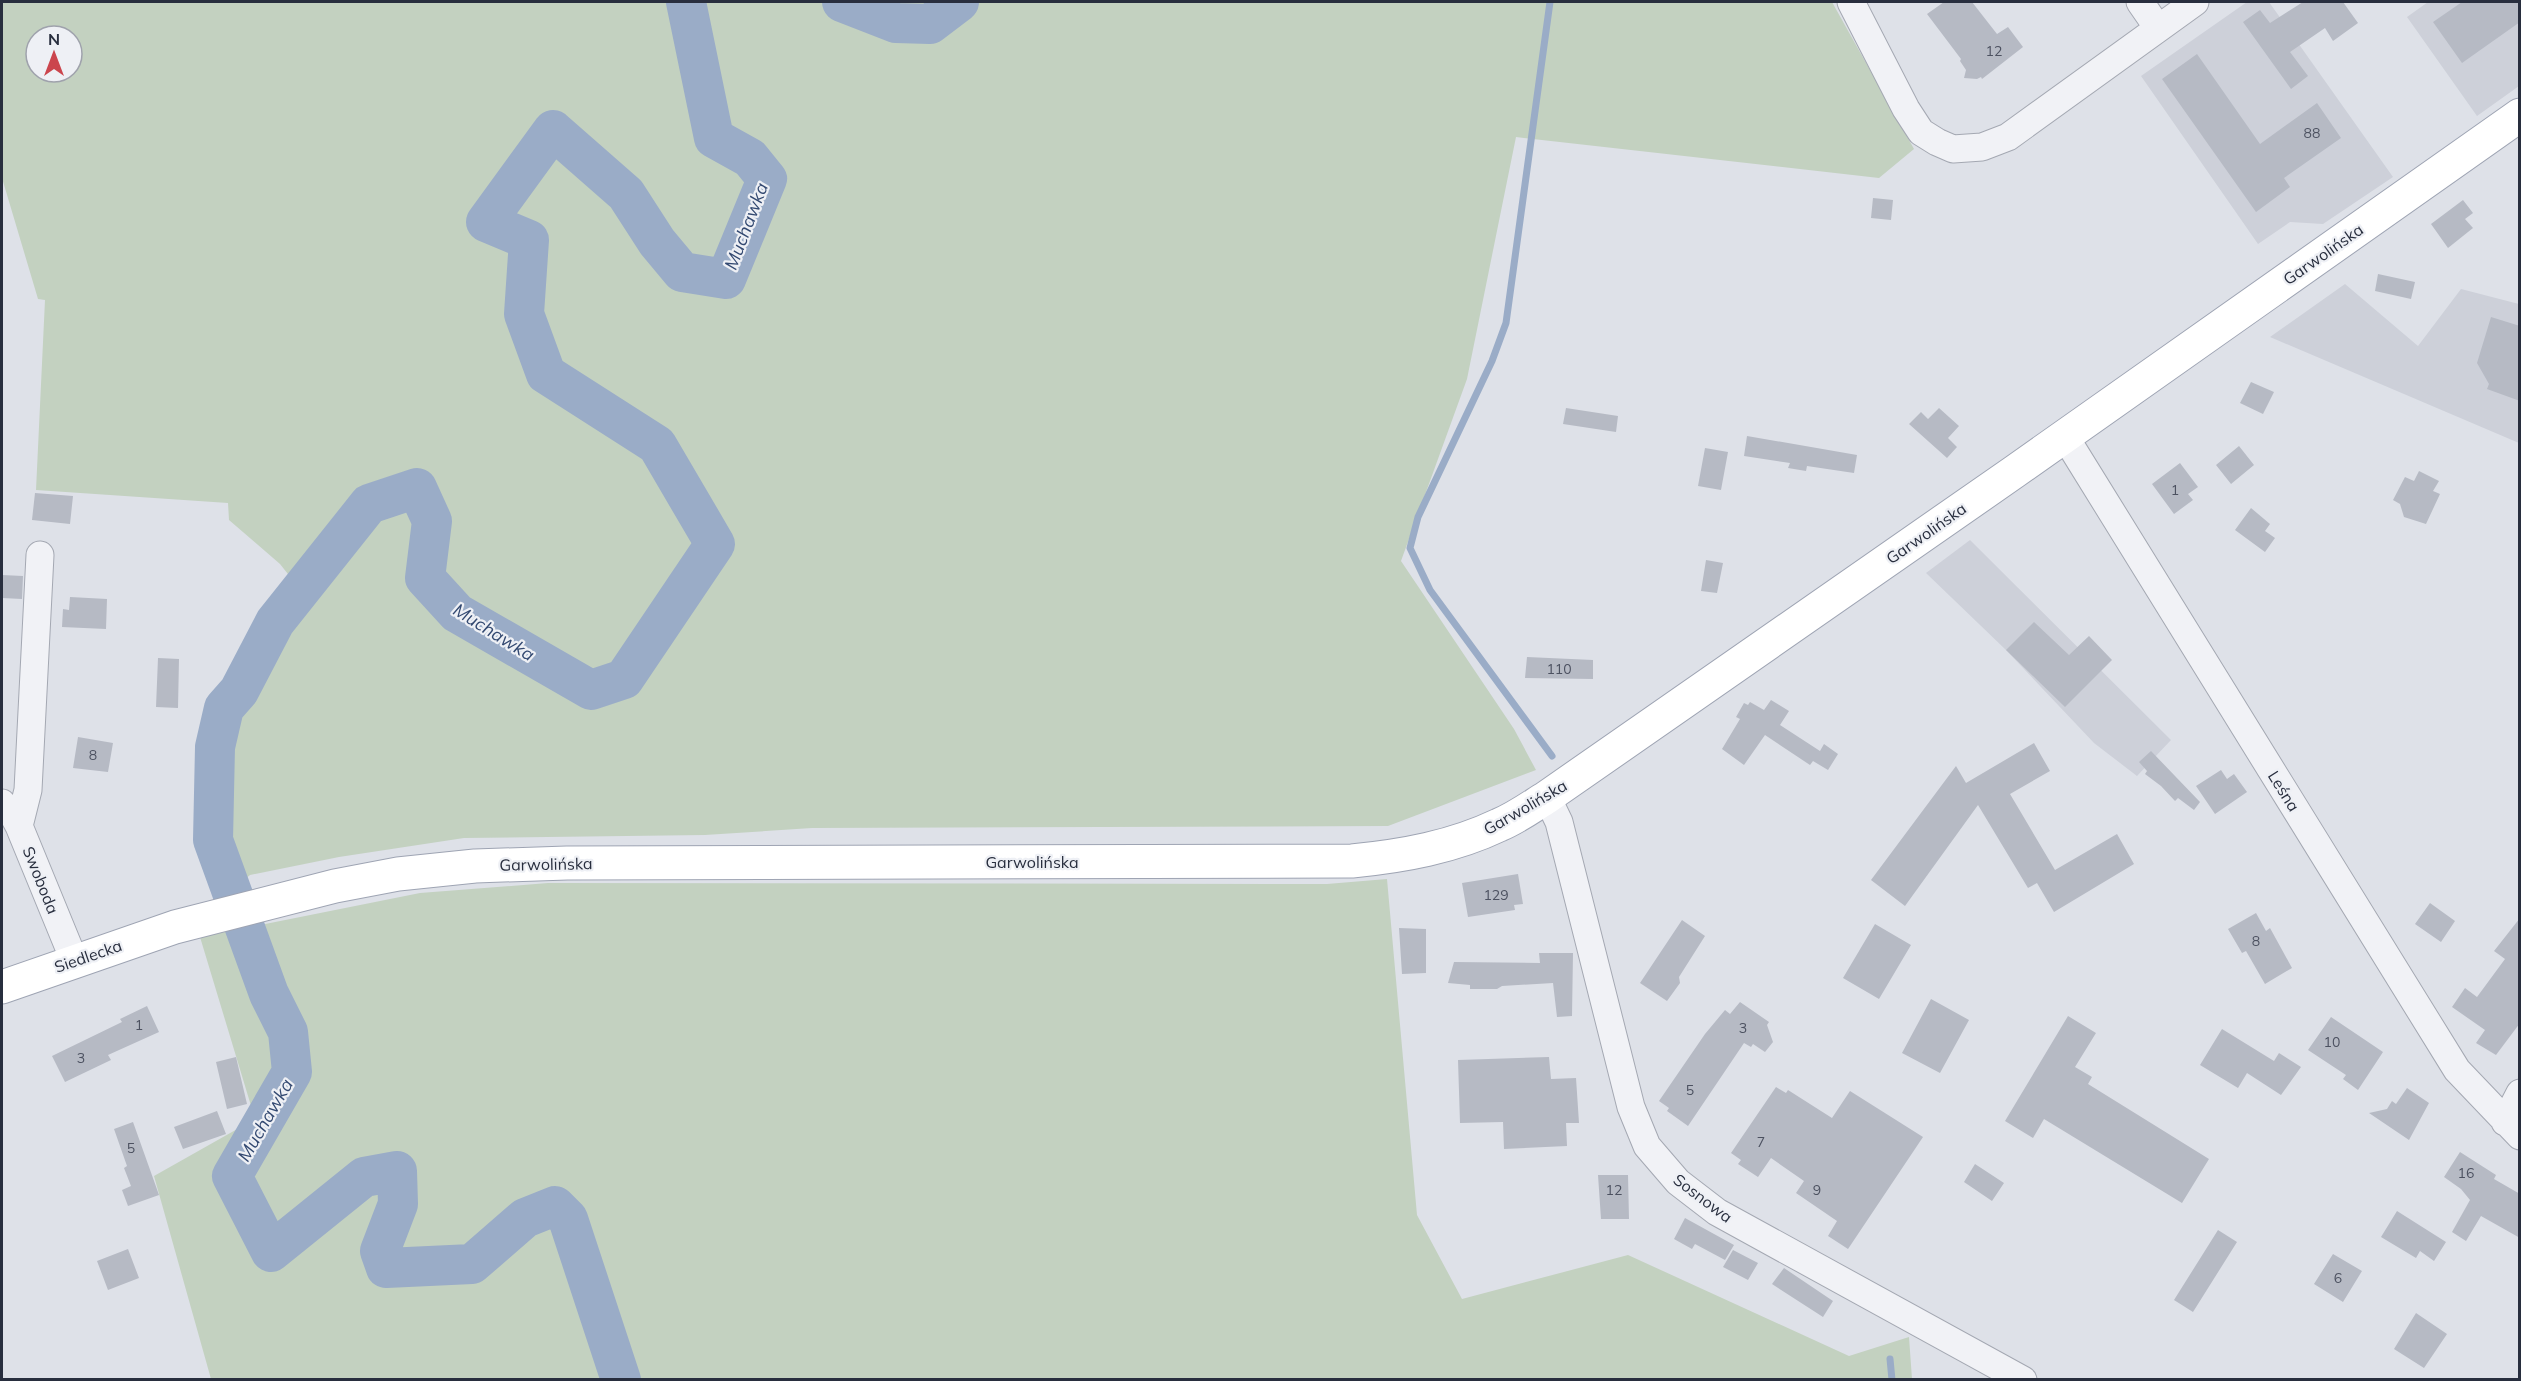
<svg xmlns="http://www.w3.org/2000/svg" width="2521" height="1381" font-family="Mulish,sans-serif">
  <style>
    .built { fill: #cdd0d9 }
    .green { fill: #c3d1c0; fill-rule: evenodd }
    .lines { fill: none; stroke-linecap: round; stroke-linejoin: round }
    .stream { stroke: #9aacc7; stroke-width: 7 }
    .river { stroke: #9aacc7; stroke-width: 40 }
    .building { fill: #b6bac4 }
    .minor-casing { stroke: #a4a8b2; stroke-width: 29 }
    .major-casing { stroke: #9ea4b3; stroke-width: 35 }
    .minor { stroke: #f1f2f6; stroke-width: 27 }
    .major { stroke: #fff; stroke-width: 33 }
    .labels { text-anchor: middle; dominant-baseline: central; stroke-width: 4.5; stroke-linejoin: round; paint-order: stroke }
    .number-label { font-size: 14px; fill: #4c5160 }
    .street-label { font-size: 16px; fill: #282e3e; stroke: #eef0f5 }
    .water-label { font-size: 18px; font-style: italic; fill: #334971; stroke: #eef0f5 }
  </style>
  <rect width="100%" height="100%" fill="#dee1e8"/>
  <path class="built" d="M 2247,2 L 2269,2 L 2393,177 L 2323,224 L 2290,222 L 2258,244 L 2141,76 Z
    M 2428,2 L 2519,2 L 2519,86 L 2477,116 L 2407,17 Z
    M 2345,284 L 2418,346 L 2461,289 L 2519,304 L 2519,443 L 2270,337 Z
    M 1970,540 L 2171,740 L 2137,776 L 2094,743 L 2006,650 L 1926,573 Z"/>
  <path class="green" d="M 2,2 L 1832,2 L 1914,149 L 1879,178 L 1516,137 L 1467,379 L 1401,561 L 1514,729 L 1536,770 L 1388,826 L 812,828 L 705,835 L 464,838 L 339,857 L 250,875 L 239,884 L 223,805 L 230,735 L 276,637 L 307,598 L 280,564 L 229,520 L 228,503 L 36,490 L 45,300 L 38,299 L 2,178 ZM 36,36 L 72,36 L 72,72 L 36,72 Z
    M 1387,879 L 1417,1215 L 1462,1299 L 1628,1255 L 1849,1356 L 1909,1337 L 1912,1379 L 211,1379 L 154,1176 L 255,1119 L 200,937 L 420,893 L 548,883 L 1327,884 Z"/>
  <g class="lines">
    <path class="stream" d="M 1550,2 L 1506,323 L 1492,361 L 1418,517 L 1410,548 L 1430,590 L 1552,756
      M 1890,1359 L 1892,1380"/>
    <path class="river" d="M 842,2 L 896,23 L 930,24 L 959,2
      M 621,1380 L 568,1219 L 555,1206 L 525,1218 L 472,1264 L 386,1268 L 380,1251 L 398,1204 L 397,1171 L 364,1177 L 271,1252 L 232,1176 L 292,1072 L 288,1032 L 269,994 L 213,840 L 215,747 L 224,708 L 239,691 L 275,622 L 369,504 L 417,488 L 432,521 L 425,578 L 457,613 L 591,690 L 624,679 L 715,544 L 657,445 L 546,374 L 524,314 L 529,240 L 486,222 L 553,130 L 626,194 L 657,242 L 682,272 L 726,279 L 767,179 L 750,158 L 714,138 L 686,2"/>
  </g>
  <path class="building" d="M 1944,2 L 1972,2 L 1997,34 L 2008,27 L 2023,47 L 1982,79 L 1981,77 L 1977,79 L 1964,78 L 1966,70 L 1960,61 L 1961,59 L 1927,14 Z
    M 2303,2 L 2343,2 L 2358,23 L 2333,41 L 2325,28 L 2290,52 L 2308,76 L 2291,89 L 2243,22 L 2260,10 L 2270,23 Z
    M 2462,2 L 2520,2 L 2520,22 L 2462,63 L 2433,22 Z
    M 2197,54 L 2260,144 L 2317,103 L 2341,138 L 2284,178 L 2290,187 L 2256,212 L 2162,79 Z
    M 1873,198 L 1893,200 L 1891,220 L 1871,218 Z
    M 2463,200 L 2473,213 L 2465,219 L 2473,228 L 2448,248 L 2431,224 Z
    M 2378,274 L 2415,282 L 2411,299 L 2375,291 Z
    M 2491,317 L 2520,326 L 2520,401 L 2487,389 L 2489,384 L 2477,363 Z
    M 2251,382 L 2274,392 L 2263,414 L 2240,403 Z
    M 1566,408 L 1618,416 L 1616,432 L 1563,424 Z
    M 1939,408 L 1959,426 L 1948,438 L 1957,447 L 1947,458 L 1909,424 L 1921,412 L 1928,419 Z
    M 1747,436 L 1857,455 L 1854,473 L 1807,466 L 1806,471 L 1788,468 L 1790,463 L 1744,456 Z
    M 2239,446 L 2254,465 L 2231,484 L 2216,465 Z
    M 1705,448 L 1728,452 L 1721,490 L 1698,486 Z
    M 2180,463 L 2198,487 L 2188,494 L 2193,500 L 2174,514 L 2152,484 Z
    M 2419,471 L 2439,481 L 2433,491 L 2440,494 L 2426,524 L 2404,517 L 2400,504 L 2393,500 L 2405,477 L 2414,481 Z
    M 35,493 L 73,496 L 70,524 L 32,520 Z
    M 2251,508 L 2270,524 L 2265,531 L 2275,538 L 2265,552 L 2235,530 Z
    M 1706,560 L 1723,563 L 1717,593 L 1701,591 Z
    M 2,575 L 23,576 L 22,599 L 2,598 Z
    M 70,597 L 107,599 L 106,629 L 62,627 L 63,609 L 69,610 Z
    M 2034,622 L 2069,655 L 2089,636 L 2112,660 L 2065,707 L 2006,650 Z
    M 1527,657 L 1593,660 L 1593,679 L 1525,678 Z
    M 158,658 L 179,659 L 178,708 L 156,707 Z
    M 1771,700 L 1789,711 L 1780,725 L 1820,751 L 1824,744 L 1838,754 L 1828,770 L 1813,761 L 1810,765 L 1765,735 L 1744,765 L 1722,749 L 1740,719 L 1736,717 L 1744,703 L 1748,705 L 1750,702 L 1764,710 Z
    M 78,737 L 113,743 L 108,772 L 73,768 Z
    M 2034,743 L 2050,771 L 2010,794 L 2055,870 L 2117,834 L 2134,864 L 2054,912 L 2037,883 L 2028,888 L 1978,805 L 1905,906 L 1871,880 L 1956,766 L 1966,783 Z
    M 2151,751 L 2200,802 L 2194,810 L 2178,798 L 2175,801 L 2161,786 L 2145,774 L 2147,771 L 2139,762 Z
    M 2221,770 L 2227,779 L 2234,774 L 2247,792 L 2215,814 L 2196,786 Z
    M 1518,874 L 1523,904 L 1514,905 L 1515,910 L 1468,917 L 1462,883 Z
    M 2430,903 L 2455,921 L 2441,942 L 2415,924 Z
    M 2256,913 L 2266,931 L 2270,928 L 2292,968 L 2265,984 L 2246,951 L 2242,953 L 2228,929 Z
    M 2520,918 L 2520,1023 L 2496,1055 L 2476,1043 L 2485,1030 L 2452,1007 L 2465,988 L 2477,997 L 2505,959 L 2494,951 Z
    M 1682,920 L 1705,936 L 1679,977 L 1680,983 L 1667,1001 L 1640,983 Z
    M 1875,924 L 1911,945 L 1879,999 L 1843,978 Z
    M 1399,928 L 1426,929 L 1426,973 L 1402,974 Z
    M 1539,953 L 1573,953 L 1572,1016 L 1557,1017 L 1553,983 L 1502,986 L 1497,989 L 1470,989 L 1470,985 L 1448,983 L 1454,962 L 1540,963 Z
    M 1931,999 L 1969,1020 L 1940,1073 L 1902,1053 Z
    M 1740,1002 L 1769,1022 L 1767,1025 L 1773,1042 L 1765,1052 L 1753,1044 L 1751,1047 L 1744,1043 L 1688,1126 L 1667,1111 L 1669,1108 L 1659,1101 L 1705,1034 L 1725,1010 L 1730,1014 Z
    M 147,1006 L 159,1032 L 108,1055 L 111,1060 L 65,1082 L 52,1056 L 122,1022 L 120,1019 Z
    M 2068,1016 L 2096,1033 L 2075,1067 L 2092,1077 L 2088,1084 L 2209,1159 L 2182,1203 L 2044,1119 L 2033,1138 L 2005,1121 Z
    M 2331,1017 L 2383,1052 L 2358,1090 L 2343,1079 L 2346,1075 L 2308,1050 Z
    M 2222,1029 L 2274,1061 L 2279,1053 L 2301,1067 L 2281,1095 L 2247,1073 L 2238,1088 L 2200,1065 Z
    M 236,1057 L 247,1104 L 227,1109 L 216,1062 Z
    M 1549,1057 L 1551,1079 L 1576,1078 L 1579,1123 L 1566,1123 L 1567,1146 L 1504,1149 L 1503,1122 L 1460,1123 L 1458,1060 Z
    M 1776,1087 L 1786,1093 L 1788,1090 L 1832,1118 L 1850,1091 L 1923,1137 L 1848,1249 L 1828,1236 L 1837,1221 L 1796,1193 L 1804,1181 L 1771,1158 L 1758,1177 L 1738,1164 L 1741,1160 L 1731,1153 Z
    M 2407,1088 L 2429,1103 L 2409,1140 L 2369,1113 L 2387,1109 L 2392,1101 L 2396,1104 Z
    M 217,1111 L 226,1134 L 183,1149 L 174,1127 Z
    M 133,1122 L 159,1195 L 128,1206 L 122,1190 L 131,1186 L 124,1168 L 127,1166 L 114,1129 Z
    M 2460,1152 L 2496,1175 L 2494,1179 L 2520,1194 L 2520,1238 L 2481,1216 L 2466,1241 L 2452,1232 L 2470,1200 L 2461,1189 L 2444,1177 Z
    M 1975,1164 L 2004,1183 L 1992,1201 L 1964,1182 Z
    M 1598,1175 L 1628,1175 L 1629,1219 L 1601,1219 Z
    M 2397,1211 L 2446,1242 L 2434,1261 L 2420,1251 L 2416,1258 L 2381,1237 Z
    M 1685,1218 L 1734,1245 L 1725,1260 L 1695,1244 L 1692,1249 L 1674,1239 Z
    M 2218,1230 L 2237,1242 L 2193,1312 L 2174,1300 Z
    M 128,1249 L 139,1278 L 108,1290 L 97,1261 Z
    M 1733,1250 L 1758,1263 L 1748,1280 L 1723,1267 Z
    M 2333,1254 L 2362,1271 L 2343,1302 L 2314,1284 Z
    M 1784,1268 L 1833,1301 L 1823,1317 L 1772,1284 Z
    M 2416,1313 L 2447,1334 L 2424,1368 L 2394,1349 Z"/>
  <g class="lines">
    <defs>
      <path id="minor" d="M 1851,2 L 1906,109 L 1921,132 L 1937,142 L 1953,149 L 1982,147 L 2008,137 L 2195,2
        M 2140,2 L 2158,28
        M 2064,435 L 2457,1070 L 2520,1136
        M 1547,797 L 1559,822 L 1631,1107 L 1647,1146 L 1678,1182 L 1717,1212 L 2023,1380
        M 2,803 L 13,815 L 19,826 L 74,960
        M 19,826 L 28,790 L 40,555
        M 2505,1122 L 2520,1093"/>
      <path id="major" d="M 2,987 L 175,927 L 335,886 L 398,874 L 475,866 L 567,863 L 1352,861 C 1403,856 1453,847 1499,825 C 1516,818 1531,807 1547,797 L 2014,472 L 2520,115"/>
    </defs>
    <use href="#minor" class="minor-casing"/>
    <use href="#major" class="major-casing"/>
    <use href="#minor" class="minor"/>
    <use href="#major" class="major"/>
  </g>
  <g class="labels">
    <g class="number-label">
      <text x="1994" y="51">12</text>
      <text x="2312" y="133">88</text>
      <text x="2175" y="490">1</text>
      <text x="1559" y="669">110</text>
      <text x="93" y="755">8</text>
      <text x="1496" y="895">129</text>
      <text x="2256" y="941">8</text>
      <text x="139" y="1025">1</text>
      <text x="1743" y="1028">3</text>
      <text x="2332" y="1042">10</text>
      <text x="81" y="1058">3</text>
      <text x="1690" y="1090">5</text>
      <text x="1761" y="1142">7</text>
      <text x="131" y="1148">5</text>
      <text x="2466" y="1173">16</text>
      <text x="1614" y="1190">12</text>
      <text x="1817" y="1190">9</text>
      <text x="2338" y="1278">6</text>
    </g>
    <g class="street-label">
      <text transform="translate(2323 254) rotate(-35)">Garwolińska</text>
      <text transform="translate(1926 533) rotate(-35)">Garwolińska</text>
      <text transform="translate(2284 791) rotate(58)">Leśna</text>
      <text transform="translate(1525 807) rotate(-30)">Garwolińska</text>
      <text x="1032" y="862">Garwolińska</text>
      <text transform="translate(546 864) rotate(-1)">Garwolińska</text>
      <text transform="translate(41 880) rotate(68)">Swoboda</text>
      <text transform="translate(88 956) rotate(-19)">Siedlecka</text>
      <text transform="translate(1703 1198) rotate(37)">Sosnowa</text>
    </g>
    <g class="water-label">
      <text transform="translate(746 226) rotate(-69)">Muchawka</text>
      <text transform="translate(494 632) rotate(32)">Muchawka</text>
      <text transform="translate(265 1120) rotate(-60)">Muchawka</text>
    </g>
  </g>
  <rect width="2521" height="1381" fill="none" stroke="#282e3e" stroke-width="6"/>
  <g transform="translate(54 54)"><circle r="28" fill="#eef0f5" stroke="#9fa2ac" stroke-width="1.5"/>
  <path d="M0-4.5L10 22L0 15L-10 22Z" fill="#cb454d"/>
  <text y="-9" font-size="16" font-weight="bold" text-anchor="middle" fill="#282e3e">N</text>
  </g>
</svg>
